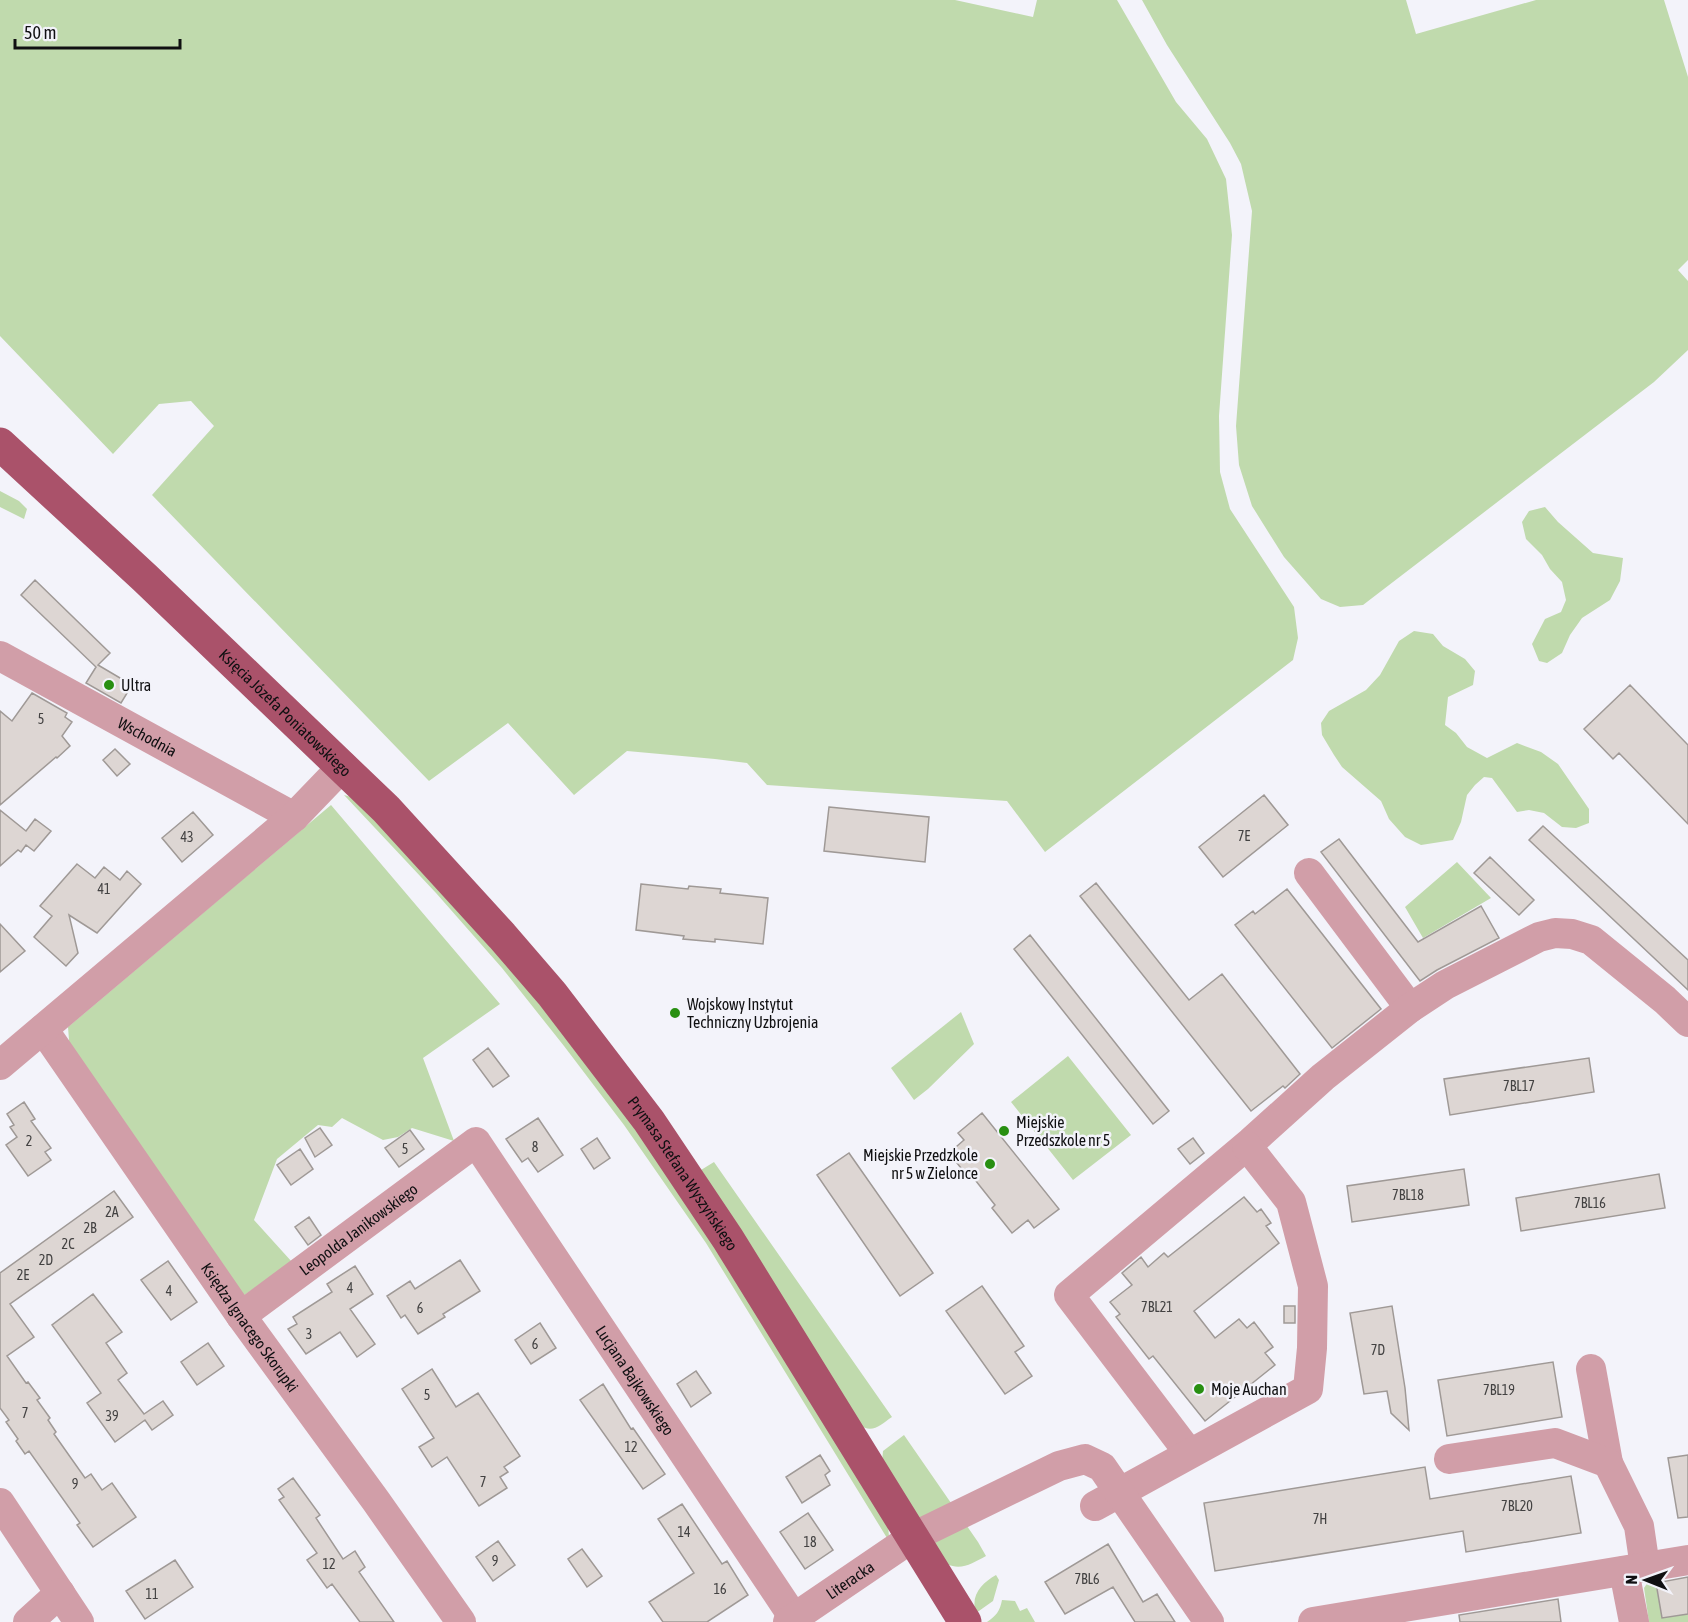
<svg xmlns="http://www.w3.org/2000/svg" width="1688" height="1622" font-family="'Asap Condensed',sans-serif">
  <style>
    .green { fill: #c0daad }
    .building { fill: #ddd6d3; stroke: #9f9996; stroke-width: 1.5 }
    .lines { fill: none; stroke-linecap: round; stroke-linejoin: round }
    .minor { stroke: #d19ea8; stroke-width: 30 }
    .major { stroke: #aa526a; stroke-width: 33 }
    .poi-dot { fill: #288f11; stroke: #f3f3fa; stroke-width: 2 }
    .labels { text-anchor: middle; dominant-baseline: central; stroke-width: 5; stroke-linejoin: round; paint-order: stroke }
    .number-label { font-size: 14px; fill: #434242 }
    .poi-label { font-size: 16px; fill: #101012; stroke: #f3f3fa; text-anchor: start }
    .street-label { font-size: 16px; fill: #101012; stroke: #f3f3fa }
  </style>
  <rect width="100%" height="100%" fill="#f3f3fa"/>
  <path class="green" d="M 0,0 L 955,0 L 1033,17 L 1037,0 L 1117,0 L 1176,102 L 1207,139 L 1226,179 L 1232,235 L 1219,416 L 1220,472 L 1230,509 L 1294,607 L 1298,638 L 1293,660 L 1045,852 L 1007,801 L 767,785 L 747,763 L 715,759 L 627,751 L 574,795 L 508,723 L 429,781 L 152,495 L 214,426 L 191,401 L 159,404 L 113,454 L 0,336 Z
    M 1142,0 L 1406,0 L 1416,34 L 1536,0 L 1664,0 L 1688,77 L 1688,260 L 1678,270 L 1688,281 L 1688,350 L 1654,382 L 1363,605 L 1340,607 L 1321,599 L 1284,557 L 1252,506 L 1239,465 L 1236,426 L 1252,211 L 1241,164 L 1230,143 L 1167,45 Z
    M 0,491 L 19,501 L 27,509 L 24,519 L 0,507 Z
    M 1545,507 L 1558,522 L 1593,553 L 1623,558 L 1620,581 L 1610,600 L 1582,618 L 1570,635 L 1562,653 L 1547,663 L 1539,661 L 1532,644 L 1545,619 L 1561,612 L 1566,600 L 1562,582 L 1550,569 L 1542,555 L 1526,539 L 1522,522 L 1529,511 Z
    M 1414,631 L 1433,634 L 1443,646 L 1465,659 L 1475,671 L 1473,685 L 1448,697 L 1445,725 L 1456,733 L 1467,747 L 1487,758 L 1517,743 L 1541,752 L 1558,764 L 1589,809 L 1589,823 L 1576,828 L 1562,827 L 1544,813 L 1529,810 L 1517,812 L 1492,778 L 1484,777 L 1475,785 L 1467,795 L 1461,822 L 1453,840 L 1421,845 L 1405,837 L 1389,819 L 1381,801 L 1342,767 L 1334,755 L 1322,735 L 1321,723 L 1329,711 L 1366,690 L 1380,675 L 1399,641 Z
    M 344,795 L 355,798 L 508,963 L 673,1178 L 888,1524 L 889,1537 L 887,1538 L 706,1243 L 624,1125 L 564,1046 L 502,968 L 436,893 Z
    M 331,805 L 500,1004 L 423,1058 L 454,1141 L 412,1128 L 398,1137 L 383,1140 L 342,1118 L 332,1127 L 318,1125 L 277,1159 L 254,1220 L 292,1262 L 243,1296 L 70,1053 L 68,1027 Z
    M 1457,862 L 1491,898 L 1423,938 L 1405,907 Z
    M 961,1012 L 974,1044 L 928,1089 L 914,1100 L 891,1068 Z
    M 1068,1056 L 1131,1135 L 1073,1180 L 1011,1102 Z
    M 714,1162 L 892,1417 C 880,1425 873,1434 859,1425 L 701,1170 Z
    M 904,1435 L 978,1542 L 986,1556 C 973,1563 961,1571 947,1564 L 882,1462 L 883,1451 Z
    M 996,1575 L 999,1580 L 993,1601 L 976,1613 C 970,1595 982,1583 996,1575 Z
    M 1655,1579 L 1662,1618 L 1688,1614 L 1688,1622 L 1649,1622 L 1644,1588 L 1648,1582 Z
    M 1002,1600 L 1015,1601 L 1020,1611 L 1027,1608 L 1035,1622 L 987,1622 C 996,1616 1000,1611 1002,1600 Z"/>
  <path class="building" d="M 35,580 L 110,653 L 98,665 L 132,685 L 121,703 L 86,683 L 96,667 L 21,595 Z
    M 1630,685 L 1688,745 L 1688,824 L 1619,753 L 1613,759 L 1584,729 Z
    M 32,693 L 67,713 L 65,717 L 72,722 L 62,736 L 70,746 L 57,758 L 56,757 L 0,805 L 0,711 L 12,721 Z
    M 115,749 L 130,764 L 117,776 L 103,760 Z
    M 1264,795 L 1288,825 L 1223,877 L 1199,847 Z
    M 829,807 L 929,817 L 925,862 L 824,851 Z
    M 0,810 L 26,831 L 35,819 L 51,831 L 34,851 L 26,845 L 21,852 L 18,850 L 0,866 Z
    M 193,812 L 213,835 L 182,862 L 162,838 Z
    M 1543,826 L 1688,960 L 1688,990 L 1529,840 Z
    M 1339,839 L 1418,942 L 1481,906 L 1499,938 L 1437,970 L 1420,981 L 1321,852 Z
    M 1490,857 L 1534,900 L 1519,915 L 1474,873 Z
    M 77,864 L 95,878 L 104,867 L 120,880 L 127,871 L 141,884 L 97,933 L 69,915 L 78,953 L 66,966 L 34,937 L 52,916 L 40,906 Z
    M 1096,883 L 1189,1000 L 1222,974 L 1300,1074 L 1285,1088 L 1283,1086 L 1251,1111 L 1080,896 Z
    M 641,884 L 688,889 L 689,886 L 721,889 L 720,893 L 768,898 L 763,944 L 715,939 L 715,942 L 683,939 L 684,936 L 636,930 Z
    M 1287,889 L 1381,1009 L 1332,1048 L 1235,925 L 1253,911 L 1255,914 Z
    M 0,924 L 25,951 L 0,972 Z
    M 1030,935 L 1169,1111 L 1153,1124 L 1014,949 Z
    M 488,1048 L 509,1076 L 493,1087 L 473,1060 Z
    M 1589,1058 L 1594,1092 L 1450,1115 L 1444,1079 Z
    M 24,1102 L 35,1119 L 31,1121 L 51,1148 L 45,1152 L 51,1160 L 28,1176 L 6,1145 L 17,1137 L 10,1127 L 14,1125 L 7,1114 Z
    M 982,1113 L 1059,1209 L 1034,1228 L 1028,1220 L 1012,1233 L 992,1208 L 995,1205 L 972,1176 L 969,1178 L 949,1153 L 964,1140 L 958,1133 Z
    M 538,1118 L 563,1155 L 538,1172 L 528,1158 L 522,1162 L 506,1139 Z
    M 320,1128 L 332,1145 L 315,1157 L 305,1138 Z
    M 410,1130 L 424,1149 L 399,1167 L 385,1148 Z
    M 597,1138 L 610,1158 L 594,1169 L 581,1149 Z
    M 1193,1138 L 1204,1153 L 1190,1164 L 1178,1149 Z
    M 300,1149 L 313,1169 L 291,1185 L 277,1165 Z
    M 849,1153 L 933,1273 L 900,1296 L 817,1175 Z
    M 1464,1169 L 1469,1205 L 1352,1222 L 1347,1186 Z
    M 1659,1174 L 1665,1208 L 1521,1231 L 1516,1198 Z
    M 114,1191 L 133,1217 L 10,1304 L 34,1337 L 7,1356 L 26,1383 L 28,1382 L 40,1398 L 37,1400 L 50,1418 L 48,1420 L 56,1432 L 54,1434 L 85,1478 L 91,1474 L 102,1490 L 112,1483 L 136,1517 L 93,1547 L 77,1525 L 80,1523 L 29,1451 L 25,1454 L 16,1441 L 18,1439 L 6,1422 L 9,1420 L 0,1408 L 0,1273 Z
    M 1244,1197 L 1257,1212 L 1261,1209 L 1271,1223 L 1266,1226 L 1279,1243 L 1194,1311 L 1215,1338 L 1239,1319 L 1247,1328 L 1254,1322 L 1273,1347 L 1265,1353 L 1275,1365 L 1205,1421 L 1153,1356 L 1149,1359 L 1116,1317 L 1120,1314 L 1110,1302 L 1132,1285 L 1122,1273 L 1141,1257 L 1148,1267 L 1164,1253 L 1168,1257 Z
    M 309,1217 L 321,1235 L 308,1245 L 295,1227 Z
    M 460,1260 L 480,1291 L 443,1314 L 445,1317 L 418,1334 L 405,1315 L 401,1318 L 387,1296 L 410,1281 L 415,1289 Z
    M 168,1261 L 197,1302 L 171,1320 L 141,1280 Z
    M 355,1266 L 373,1294 L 350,1309 L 375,1344 L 357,1357 L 340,1332 L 306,1354 L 288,1329 L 297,1324 L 293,1317 L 332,1292 L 327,1284 Z
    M 982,1286 L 1024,1346 L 1015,1352 L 1032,1376 L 1005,1394 L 946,1311 Z
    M 93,1294 L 122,1332 L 106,1343 L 127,1373 L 118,1380 L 144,1414 L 163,1401 L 173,1415 L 152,1430 L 145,1420 L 115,1442 L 87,1403 L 101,1393 L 52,1325 Z
    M 1284,1306 L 1295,1306 L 1295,1323 L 1284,1323 Z
    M 1392,1306 L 1405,1388 L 1409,1430 L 1391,1413 L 1387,1391 L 1364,1394 L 1350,1313 Z
    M 540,1323 L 556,1348 L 531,1364 L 515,1340 Z
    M 208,1343 L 224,1366 L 197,1385 L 181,1362 Z
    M 1553,1362 L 1562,1417 L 1447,1436 L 1438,1380 Z
    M 432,1369 L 456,1407 L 478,1393 L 520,1456 L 504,1467 L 508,1472 L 500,1477 L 507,1488 L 479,1506 L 447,1457 L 432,1467 L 419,1447 L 434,1438 L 402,1389 Z
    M 696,1371 L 711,1393 L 691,1407 L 677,1384 Z
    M 603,1384 L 631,1429 L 633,1428 L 665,1474 L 643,1489 L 580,1400 Z
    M 820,1455 L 830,1471 L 825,1475 L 830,1485 L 802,1503 L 786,1477 Z
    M 1688,1455 L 1688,1517 L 1678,1518 L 1668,1458 Z
    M 1425,1467 L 1430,1499 L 1571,1476 L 1581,1533 L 1466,1552 L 1463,1531 L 1215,1571 L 1204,1503 Z
    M 293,1478 L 320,1515 L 316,1518 L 343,1559 L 355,1551 L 365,1567 L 359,1572 L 394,1622 L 360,1622 L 332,1584 L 327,1588 L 307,1560 L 317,1553 L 279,1500 L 284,1497 L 278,1489 Z
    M 682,1504 L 722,1564 L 727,1561 L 748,1595 L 707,1622 L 663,1622 L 649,1602 L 694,1573 L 658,1519 Z
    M 808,1513 L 833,1550 L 805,1569 L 780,1532 Z
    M 498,1541 L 515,1565 L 493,1581 L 476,1557 Z
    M 1108,1544 L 1143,1602 L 1157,1594 L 1175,1622 L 1135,1622 L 1113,1587 L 1065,1614 L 1045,1582 Z
    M 582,1549 L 602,1576 L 587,1587 L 568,1559 Z
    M 175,1560 L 193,1587 L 145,1619 L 126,1591 Z
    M 1688,1577 L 1688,1614 L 1662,1618 L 1656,1583 Z
    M 1558,1599 L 1561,1622 L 1460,1622 L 1459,1615 Z"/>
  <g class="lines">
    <g class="minor">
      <path id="s1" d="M 0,656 L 294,817"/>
      <path d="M 1309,873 L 1410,1008"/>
      <path id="s2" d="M 43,1029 L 241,1316 L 376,1501 L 461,1622"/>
      <path d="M 0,1065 L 294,817 L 343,766"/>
      <path id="s3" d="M 241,1316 L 476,1142 L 794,1618"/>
      <path d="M 1591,1369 L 1608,1463"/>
      <path d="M 1189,1453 L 1069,1295 L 1251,1142 L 1323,1077 L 1410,1008 L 1445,985 L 1539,937 L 1555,933 L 1572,934 L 1591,940 L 1665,1000 L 1688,1022"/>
      <path d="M 1449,1459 L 1555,1443 L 1608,1463 L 1639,1526 L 1645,1567"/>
      <path d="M 0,1503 L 79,1622"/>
      <path d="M 1095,1506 L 1308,1389 L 1312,1348 L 1313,1286 L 1291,1202 L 1247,1146"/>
      <path d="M 1624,1571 L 1634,1622"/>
      <path d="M 28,1622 L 60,1593"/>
      <path id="s4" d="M 788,1622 L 913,1537 L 1059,1466 L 1085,1459 L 1102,1467 L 1209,1622"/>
      <path d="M 1313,1622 L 1688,1560"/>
    </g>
    <path class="major" id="s5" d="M 0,444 L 145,578 L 386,809 L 502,936 L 552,994 L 649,1121 L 728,1239 L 965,1622"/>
  </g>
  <g class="poi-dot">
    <circle cx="109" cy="685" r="6"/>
    <circle cx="675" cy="1013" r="6"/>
    <circle cx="1004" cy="1131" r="6"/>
    <circle cx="990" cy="1164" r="6"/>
    <circle cx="1199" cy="1389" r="6"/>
  </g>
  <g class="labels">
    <g class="number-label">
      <text x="41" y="719">5</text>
      <text x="1244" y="836">7E</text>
      <text x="187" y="837">43</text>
      <text x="104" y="889">41</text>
      <text x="1519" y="1086">7BL17</text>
      <text x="29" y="1141">2</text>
      <text x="535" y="1147">8</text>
      <text x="405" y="1149">5</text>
      <text x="1408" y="1195">7BL18</text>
      <text x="1590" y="1203">7BL16</text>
      <text x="112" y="1212">2A</text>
      <text x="90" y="1228">2B</text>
      <text x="68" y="1244">2C</text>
      <text x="46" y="1260">2D</text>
      <text x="23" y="1275">2E</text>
      <text x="350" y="1288">4</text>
      <text x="169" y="1291">4</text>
      <text x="1157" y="1307">7BL21</text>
      <text x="420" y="1308">6</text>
      <text x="309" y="1334">3</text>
      <text x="535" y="1344">6</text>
      <text x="1378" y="1350">7D</text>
      <text x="1499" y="1390">7BL19</text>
      <text x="427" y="1395">5</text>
      <text x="25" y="1413">7</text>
      <text x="112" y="1416">39</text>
      <text x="631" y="1447">12</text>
      <text x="483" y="1482">7</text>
      <text x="75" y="1484">9</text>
      <text x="1517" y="1506">7BL20</text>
      <text x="1320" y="1519">7H</text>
      <text x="684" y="1532">14</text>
      <text x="810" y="1542">18</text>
      <text x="495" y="1561">9</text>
      <text x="329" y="1564">12</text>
      <text x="1087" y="1579">7BL6</text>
      <text x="720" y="1589">16</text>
      <text x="152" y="1594">11</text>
    </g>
    <g class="poi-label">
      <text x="121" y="685">Ultra</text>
      <text x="687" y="1004">Wojskowy Instytut<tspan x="687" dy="18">Techniczny Uzbrojenia</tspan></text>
      <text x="1016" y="1122">Miejskie<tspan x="1016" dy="18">Przedszkole nr 5</tspan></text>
      <text x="978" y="1155" text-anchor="end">Miejskie Przedzkole<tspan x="978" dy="18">nr 5 w Zielonce</tspan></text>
      <text x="1211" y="1389">Moje Auchan</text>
    </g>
    <g class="street-label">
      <text stroke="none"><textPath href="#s5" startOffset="392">Księcia Józefa Poniatowskiego</textPath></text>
      <text stroke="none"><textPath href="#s1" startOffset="168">Wschodnia</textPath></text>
      <text stroke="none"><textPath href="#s5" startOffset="1002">Prymasa Stefana Wyszyńskiego</textPath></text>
      <text stroke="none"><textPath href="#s3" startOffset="146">Leopolda Janikowskiego</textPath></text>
      <text stroke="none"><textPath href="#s2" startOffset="363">Księdza Ignacego Skorupki</textPath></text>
      <text stroke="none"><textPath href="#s3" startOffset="579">Lucjana Bajkowskiego</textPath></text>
      <text stroke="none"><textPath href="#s4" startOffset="75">Literacka</textPath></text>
    </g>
  </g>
  <g transform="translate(1646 1580) rotate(271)" stroke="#f3f3fa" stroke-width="4.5" paint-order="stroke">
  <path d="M0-4.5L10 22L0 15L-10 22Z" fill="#101012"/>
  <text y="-9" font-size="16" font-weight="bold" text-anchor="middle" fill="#101012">N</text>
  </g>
  <path d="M15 39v9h165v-9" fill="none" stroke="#101012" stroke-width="3"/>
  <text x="24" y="39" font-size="18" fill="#101012" stroke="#f3f3fa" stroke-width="4.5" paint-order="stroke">50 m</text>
</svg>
